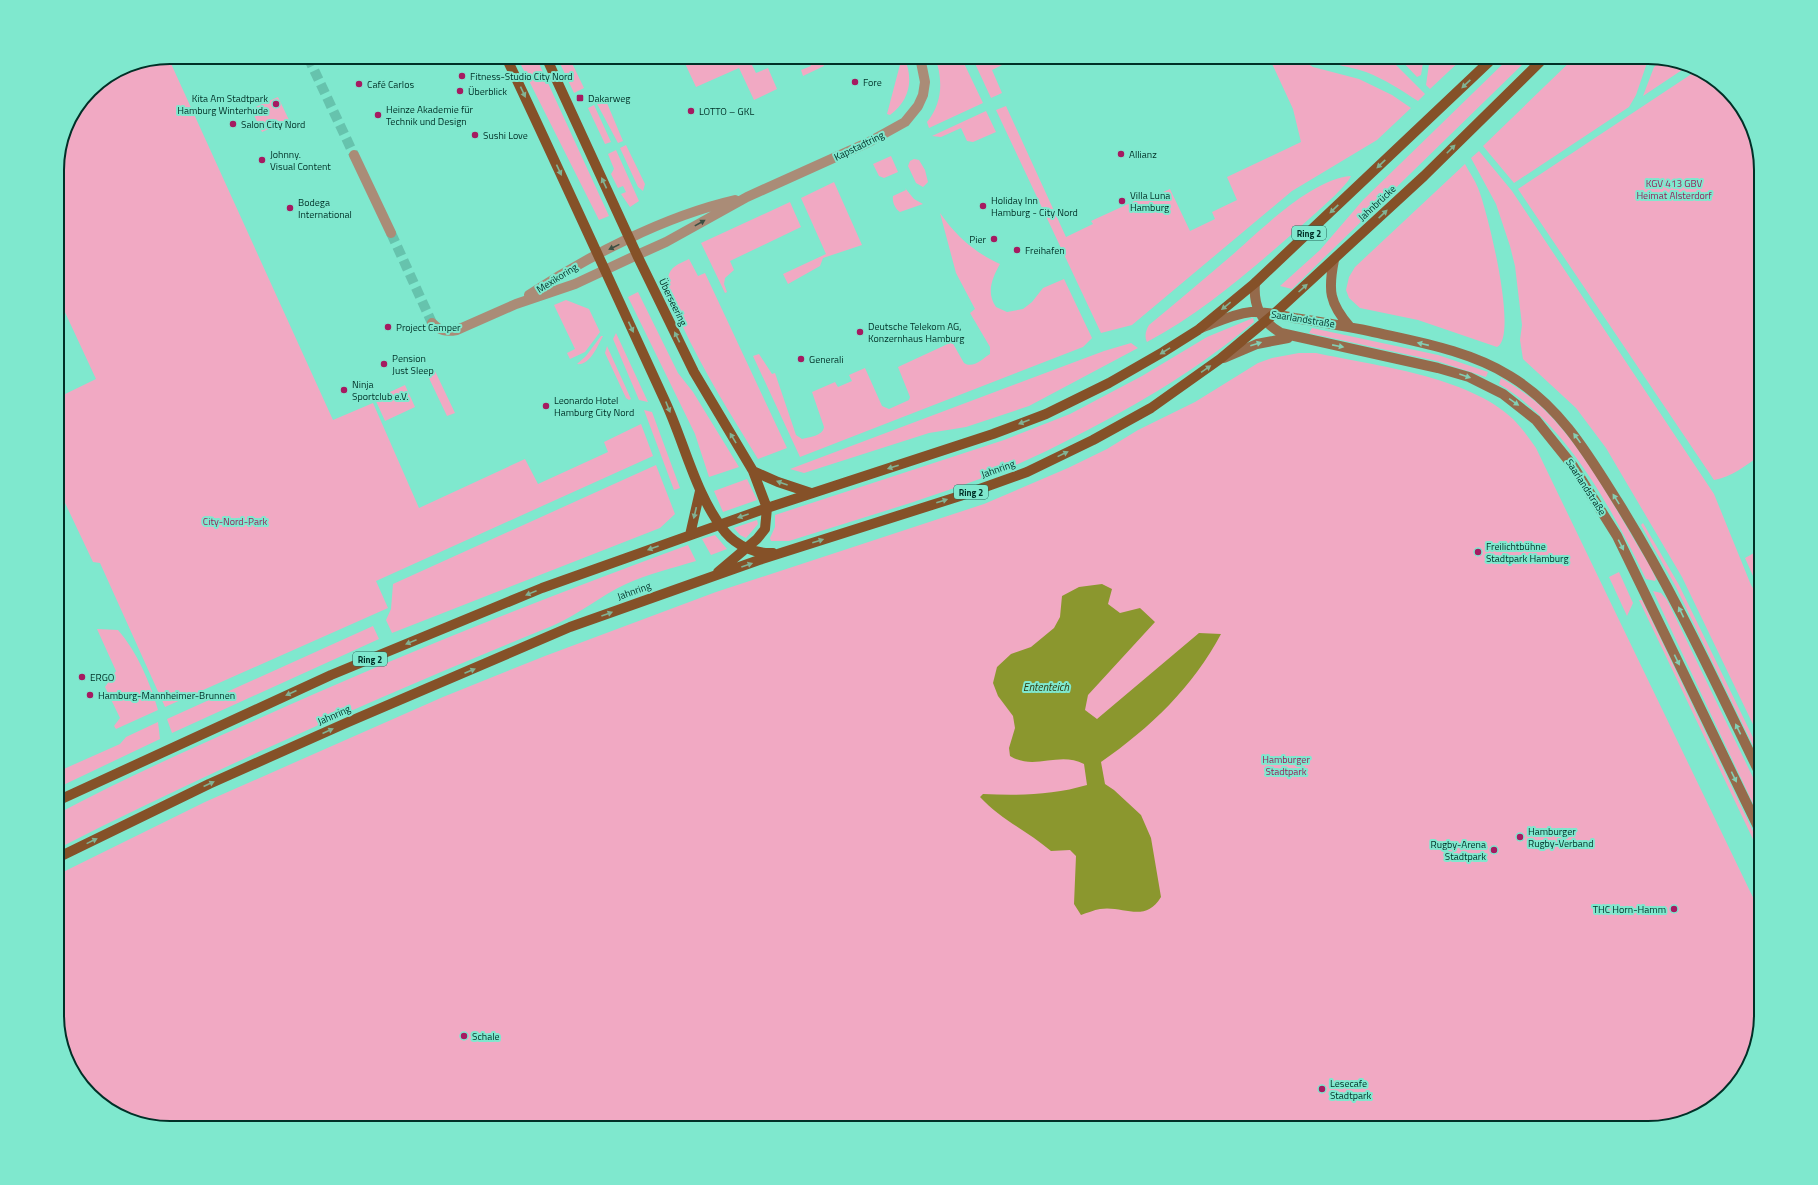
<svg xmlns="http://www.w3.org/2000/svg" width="1818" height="1185" font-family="'Titillium Web',sans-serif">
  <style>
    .green { fill: #f1a9c3 }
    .water { fill: #8b972e }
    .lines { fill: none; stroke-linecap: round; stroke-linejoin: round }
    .minor-tunnel { stroke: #66c3ad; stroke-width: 10; stroke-dasharray: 10 5; stroke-linecap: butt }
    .minor { stroke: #aa8c77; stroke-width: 10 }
    .secondary { stroke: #956a4b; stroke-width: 10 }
    .primary { stroke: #855128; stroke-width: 10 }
    .oneway { fill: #81b394 }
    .oneway2 { fill: #3c5043 }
    .oneway3 { fill: #83cfb4 }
    .poi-dot { fill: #a51a61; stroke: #7fe8ce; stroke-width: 1.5 }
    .labels { text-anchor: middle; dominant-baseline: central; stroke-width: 4; stroke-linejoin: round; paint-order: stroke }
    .shield { fill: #7fe8ce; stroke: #266759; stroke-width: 1 }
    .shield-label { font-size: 9px; font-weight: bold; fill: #003027 }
    .poi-label { font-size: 10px; fill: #003027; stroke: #7fe8ce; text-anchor: start }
    .street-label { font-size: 10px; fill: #003027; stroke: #7fe8ce }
    .park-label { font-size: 10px; fill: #95225a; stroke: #7fe8ce }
    .water-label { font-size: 11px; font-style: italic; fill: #31360b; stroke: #7fe8ce }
    .rim { fill: none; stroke: #003027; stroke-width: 2 }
  </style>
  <rect width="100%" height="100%" fill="#7fe8ce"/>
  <path class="green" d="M 168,57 L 333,420 L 373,403 L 419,508 L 525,459 L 538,484 L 608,452 L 604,442 L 641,424 L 653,456 L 376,581 L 388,608 L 165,707 L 100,563 L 93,562 L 57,486 L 57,398 L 96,379 L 63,308 L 57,310 L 57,163 L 66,126 L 90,90 L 127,65 Z
    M 517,57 L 536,57 L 609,216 L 599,220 Z
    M 557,57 L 569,57 L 584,88 L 574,93 Z
    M 682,57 L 753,57 L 749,59 L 756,73 L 768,68 L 777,89 L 754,100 L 739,68 L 696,87 Z
    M 807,57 L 820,57 L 824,66 L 803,76 L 801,70 L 811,66 Z
    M 902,57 L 904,57 C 914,79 910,100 890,115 L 887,114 Z
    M 935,57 L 961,57 L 983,103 L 929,128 L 927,122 C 943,103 943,79 935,57 Z
    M 972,57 L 1000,57 L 1004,64 L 992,70 L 1002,93 L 991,98 Z
    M 1269,57 L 1298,57 L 1313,67 L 1359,79 L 1392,95 L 1411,108 L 1377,140 L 1292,191 L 1132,325 L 1101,333 L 996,110 L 1006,106 L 1066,237 L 1093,224 L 1091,221 L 1150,194 L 1152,197 L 1170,189 L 1190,231 L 1215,219 L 1212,212 L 1237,200 L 1227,177 L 1301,142 L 1293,109 Z
    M 1315,57 L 1388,57 L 1425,94 L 1418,101 C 1401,90 1384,79 1366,72 C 1349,66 1331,65 1315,57 Z
    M 1398,57 L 1424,57 L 1421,75 L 1417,77 Z
    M 1430,57 L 1464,57 L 1430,89 L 1426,85 Z
    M 1510,57 L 1530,57 L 1292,289 L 1280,286 L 1320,250 L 1363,200 Z
    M 1575,57 L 1649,57 L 1636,95 L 1629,107 L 1514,183 L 1483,146 Z
    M 1659,62 L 1682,70 L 1643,96 L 1654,67 Z
    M 1696,71 L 1711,76 L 1746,114 L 1761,169 L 1761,455 C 1746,465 1732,477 1714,480 L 1518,189 Z
    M 604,96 L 623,141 L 618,143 L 595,100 Z
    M 278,97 L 289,120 L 262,132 L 251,109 Z
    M 594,105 L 611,142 L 605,144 L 588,108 Z
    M 986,111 L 996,132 L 973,142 L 967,141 L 961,128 L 941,137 L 932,136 Z
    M 626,145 L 645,184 L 643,191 L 638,187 L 620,148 Z
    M 616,150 L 639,201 L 630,207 L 621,194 L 626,192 L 623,186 L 618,188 L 611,174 L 614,169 L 608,154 Z
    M 1479,151 L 1512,191 L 1714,494 L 1751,585 L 1761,601 L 1761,741 L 1682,577 L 1606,448 L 1576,408 L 1523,359 L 1520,340 L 1522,325 L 1515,266 L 1510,246 L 1496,204 L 1471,158 Z
    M 891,156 L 898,172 L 884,178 L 879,176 L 873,164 Z
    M 914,159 L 919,160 L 925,170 L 928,182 L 923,187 L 916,183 L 908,166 L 910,161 Z
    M 1465,164 C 1469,172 1475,180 1478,188 C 1487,209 1519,337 1497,347 L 1418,320 L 1360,308 L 1349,298 L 1346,290 L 1349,277 L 1355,267 Z
    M 1351,176 C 1346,187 1319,210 1309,219 C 1258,264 1207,310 1147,342 C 1144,336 1146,330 1149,325 C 1177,302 1204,279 1231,256 C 1261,230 1311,179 1351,176 Z
    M 834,182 L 862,245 L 823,258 L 820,266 L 788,284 L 783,274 L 826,254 L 801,198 Z
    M 905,188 L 914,199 L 923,204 L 900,212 C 895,209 892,202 893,196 L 906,190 Z
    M 790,202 L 801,227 L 730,261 L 734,270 L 725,278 L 724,284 L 727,292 L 725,293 L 701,243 Z
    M 940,213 C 955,235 975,253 1000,264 C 992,278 986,293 996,307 L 1007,312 L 1023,309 L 1032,302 L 1043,288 L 1064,279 L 1092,338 L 1083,347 L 800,457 L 753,356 L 759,354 L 772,374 L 775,373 L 796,435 L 802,439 C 809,437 823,436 824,427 L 812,392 L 835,382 L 838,387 L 852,381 L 849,375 L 865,368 L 882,406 L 889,409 L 909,400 L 910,397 L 898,367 L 952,342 L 964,363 C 973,369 982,359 990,354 L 990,347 L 970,313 L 975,309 L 956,273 Z
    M 689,259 L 698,276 L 705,273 L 787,448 L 758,459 C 731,415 704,372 682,325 C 675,311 665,296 662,280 L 668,278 C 670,266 679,264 689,259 Z
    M 638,292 L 678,373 L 693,392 L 739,467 L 709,477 L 695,434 L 628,297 Z
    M 566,300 L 589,309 L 600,332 L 585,352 L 570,359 L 567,353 L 575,349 L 554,305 Z
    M 1253,318 L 1254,322 C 1201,367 1139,404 1076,436 C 1047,451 1017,466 985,477 C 921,501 855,520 789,541 L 771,541 L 770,538 L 775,527 L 775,515 L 1004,440 L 1070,414 L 1142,376 L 1207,337 Z
    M 1312,328 L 1438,355 L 1488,372 L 1486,377 L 1437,361 L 1309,333 Z
    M 616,333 L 648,402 L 639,400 L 613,339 Z
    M 601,336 L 603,336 C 598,345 590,366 577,364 L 586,356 Z
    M 1131,343 L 1138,348 L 1029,406 L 966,427 L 929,433 L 804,473 L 790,469 L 1104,351 Z
    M 607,346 L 631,399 L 629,400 L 626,398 L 605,353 Z
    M 1299,353 L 1316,353 C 1376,366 1468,376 1513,419 C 1522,428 1529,438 1536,448 L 1761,914 L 1761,1016 L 1742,1078 L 1704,1113 L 1649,1128 L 170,1128 L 107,1109 L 72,1071 L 57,1022 L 57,875 L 205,802 L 443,697 L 545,656 L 716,592 L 984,504 L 1068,468 L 1107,449 L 1138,430 L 1195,402 L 1258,363 L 1272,358 Z
    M 435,371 L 455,413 L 447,416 L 427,374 Z
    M 1501,378 C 1513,385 1525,393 1536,402 C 1583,443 1617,513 1650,566 L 1656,579 L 1655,581 L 1646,579 C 1612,509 1567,424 1499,384 Z
    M 405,385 L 415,407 L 385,421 L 375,399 Z
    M 644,410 L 652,412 L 680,488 L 674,490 Z
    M 656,465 L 675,514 L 660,528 L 392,633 L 386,620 L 391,609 L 393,584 Z
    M 747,479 L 757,500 L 723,512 L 714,491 Z
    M 757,520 L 758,524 L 746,538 L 740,535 L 734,528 Z
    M 1643,523 L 1679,585 L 1761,754 L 1761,762 L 1676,587 L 1641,525 Z
    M 715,535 L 727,549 L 711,555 L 702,539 Z
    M 688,545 L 696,561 C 673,568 647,574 626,584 C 600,596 578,615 552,626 C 385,694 218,767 57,849 L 57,814 C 119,781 183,752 247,724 C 392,658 539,600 688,545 Z
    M 1754,553 L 1761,563 L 1761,594 L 1745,558 Z
    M 1619,572 L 1633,603 L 1627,616 L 1609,577 Z
    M 1653,591 L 1661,593 L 1667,600 L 1761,794 L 1761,816 L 1755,808 Z
    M 1639,600 L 1642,600 L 1761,848 L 1761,856 Z
    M 373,626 L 379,639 L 172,733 L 167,719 Z
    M 97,629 L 118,630 C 137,652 150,682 158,710 L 116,729 L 114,726 L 120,718 L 105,687 L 116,671 Z
    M 158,722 L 160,739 L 57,788 L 57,772 L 120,744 L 126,737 Z"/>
  <path class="water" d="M 1102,584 L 1112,589 L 1108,604 L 1120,613 L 1140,608 L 1155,622 L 1088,695 L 1085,710 L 1097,719 L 1199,633 L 1221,634 C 1193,687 1150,728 1101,762 L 1105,784 L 1114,790 L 1141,815 L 1151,838 L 1161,897 C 1145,924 1123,905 1100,909 C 1094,910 1087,913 1081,915 L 1074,904 L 1076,856 L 1070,850 L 1051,851 C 1029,832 1000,819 980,797 L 983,794 C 1018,796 1053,795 1087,785 L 1084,764 C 1059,751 1034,771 1010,756 L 1009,748 L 1015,728 L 1013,716 L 998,696 L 993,683 L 997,667 L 1011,654 L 1031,647 L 1054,628 L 1060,617 L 1062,596 L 1079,587 Z"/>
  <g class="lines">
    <path class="minor-tunnel" d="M 308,57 L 354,155
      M 391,233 L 432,323"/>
    <path class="minor" d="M 354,155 L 391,233
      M 529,295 C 588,256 665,216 735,200
      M 432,323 C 440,331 446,332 457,330 L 516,304 L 575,284 L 637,255 L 666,242 L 747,197 L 869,142 L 905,122 L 918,106 L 923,95 L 925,82 L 920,57"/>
    <path class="secondary" d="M 1334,260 C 1328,290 1329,303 1350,327
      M 1255,283 C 1253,307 1261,321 1281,333 L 1438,368 L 1469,377 L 1503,394 L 1536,420 L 1573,466 L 1617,536 L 1761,833
      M 1201,328 C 1217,322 1233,314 1251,312 C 1265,311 1280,315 1294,318 C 1320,322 1345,326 1369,331 C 1417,342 1468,350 1510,376 C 1560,406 1588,454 1618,502 C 1673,590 1716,684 1761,776
      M 1224,358 L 1257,344 L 1288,338"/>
    <path class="primary" d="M 506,57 C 560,171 612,286 665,401 C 685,444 695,494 725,532 C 737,546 755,554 773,553
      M 546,57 L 637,255 L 694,372 L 753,471 L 767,508 L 765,529 L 757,539 L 718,572
      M 753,471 L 778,482 L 811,493
      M 690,535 L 700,491
      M 57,801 L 331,675 L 542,588 L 767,508 L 993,434 L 1046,414 L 1109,383 L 1163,352 L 1198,330 L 1255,283 L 1494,57
      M 57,858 L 209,784 L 346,723 L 570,627 L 759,560 L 960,496 L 1027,472 L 1093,440 L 1151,408 L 1220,359 L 1274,314 L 1424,176 L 1545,57"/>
  </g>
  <defs><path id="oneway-solid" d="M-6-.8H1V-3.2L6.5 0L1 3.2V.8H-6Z"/></defs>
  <g class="oneway">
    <use href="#oneway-solid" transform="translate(1466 84) rotate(137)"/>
    <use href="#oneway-solid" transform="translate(523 92) rotate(65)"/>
    <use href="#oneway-solid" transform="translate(1451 149) rotate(-45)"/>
    <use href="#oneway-solid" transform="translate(1381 164) rotate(136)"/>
    <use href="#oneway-solid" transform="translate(559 170) rotate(65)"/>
    <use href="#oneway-solid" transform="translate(604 183) rotate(-115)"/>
    <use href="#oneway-solid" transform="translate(1334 209) rotate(136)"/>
    <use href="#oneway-solid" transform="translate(1383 214) rotate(-43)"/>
    <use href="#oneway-solid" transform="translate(1303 288) rotate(-42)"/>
    <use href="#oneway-solid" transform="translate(1226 306) rotate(141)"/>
    <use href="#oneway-solid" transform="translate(631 327) rotate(65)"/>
    <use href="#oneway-solid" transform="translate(677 337) rotate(-116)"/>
    <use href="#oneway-solid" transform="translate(1165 351) rotate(148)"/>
    <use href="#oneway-solid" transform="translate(1206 369) rotate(-35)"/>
    <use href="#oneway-solid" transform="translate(668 407) rotate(68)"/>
    <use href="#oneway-solid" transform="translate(1024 422) rotate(159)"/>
    <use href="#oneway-solid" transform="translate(733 438) rotate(-121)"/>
    <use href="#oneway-solid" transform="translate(1063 454) rotate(-26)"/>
    <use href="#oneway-solid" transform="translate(893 467) rotate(162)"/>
    <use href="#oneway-solid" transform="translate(782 483) rotate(-160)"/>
    <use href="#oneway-solid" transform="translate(942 501) rotate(-18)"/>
    <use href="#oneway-solid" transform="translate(695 513) rotate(103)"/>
    <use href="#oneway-solid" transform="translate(743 516) rotate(161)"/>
    <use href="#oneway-solid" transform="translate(818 541) rotate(-18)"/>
    <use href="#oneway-solid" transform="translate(653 548) rotate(160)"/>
    <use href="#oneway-solid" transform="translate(747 565) rotate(-19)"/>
    <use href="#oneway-solid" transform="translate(531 593) rotate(158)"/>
    <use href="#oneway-solid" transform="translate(607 614) rotate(-20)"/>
    <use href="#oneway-solid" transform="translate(411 642) rotate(158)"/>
    <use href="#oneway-solid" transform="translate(470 671) rotate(-23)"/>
    <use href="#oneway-solid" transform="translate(291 693) rotate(156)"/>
    <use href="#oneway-solid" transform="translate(328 731) rotate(-24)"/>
    <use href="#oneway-solid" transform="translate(209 784) rotate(-25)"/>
    <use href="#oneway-solid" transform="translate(92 841) rotate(-26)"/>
  </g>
  <g class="oneway2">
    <use href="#oneway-solid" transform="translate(700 223) rotate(-29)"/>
    <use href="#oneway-solid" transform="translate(614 247) rotate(154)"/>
  </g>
  <g class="oneway3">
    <use href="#oneway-solid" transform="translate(1256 344) rotate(-18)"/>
    <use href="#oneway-solid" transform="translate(1423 344) rotate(-167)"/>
    <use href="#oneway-solid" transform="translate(1338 346) rotate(11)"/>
    <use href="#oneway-solid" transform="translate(1465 376) rotate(19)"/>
    <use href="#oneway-solid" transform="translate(1514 402) rotate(35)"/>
    <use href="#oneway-solid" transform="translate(1577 438) rotate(-126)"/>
    <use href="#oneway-solid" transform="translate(1616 499) rotate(-122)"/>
    <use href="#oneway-solid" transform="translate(1621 545) rotate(63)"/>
    <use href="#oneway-solid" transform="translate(1681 612) rotate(-116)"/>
    <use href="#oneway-solid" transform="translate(1677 660) rotate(64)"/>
    <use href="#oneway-solid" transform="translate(1738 729) rotate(-116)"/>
    <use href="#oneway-solid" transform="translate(1734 777) rotate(64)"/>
  </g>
  <g class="poi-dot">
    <circle cx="462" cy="76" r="4"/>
    <circle cx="855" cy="82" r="4"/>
    <circle cx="359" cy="84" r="4"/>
    <circle cx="460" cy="91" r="4"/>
    <rect x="576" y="94" width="8" height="8" rx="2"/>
    <circle cx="276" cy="104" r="4"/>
    <circle cx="691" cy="111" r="4"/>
    <circle cx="378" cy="115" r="4"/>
    <circle cx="233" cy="124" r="4"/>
    <circle cx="475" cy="135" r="4"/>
    <circle cx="1121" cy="154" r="4"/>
    <circle cx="262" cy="160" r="4"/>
    <circle cx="1122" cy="201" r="4"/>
    <circle cx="983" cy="206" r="4"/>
    <circle cx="290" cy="208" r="4"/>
    <circle cx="994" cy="239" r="4"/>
    <circle cx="1017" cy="250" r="4"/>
    <circle cx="388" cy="327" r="4"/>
    <circle cx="860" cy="332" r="4"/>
    <circle cx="801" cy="359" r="4"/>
    <circle cx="384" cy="364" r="4"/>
    <circle cx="344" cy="390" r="4"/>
    <circle cx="546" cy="406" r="4"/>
    <circle cx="1478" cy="552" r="4"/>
    <circle cx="82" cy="677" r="4"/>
    <circle cx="90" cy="695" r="4"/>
    <circle cx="1520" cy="837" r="4"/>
    <circle cx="1494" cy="850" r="4"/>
    <circle cx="1674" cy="909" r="4"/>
    <circle cx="464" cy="1036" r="4"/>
    <circle cx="1322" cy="1089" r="4"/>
  </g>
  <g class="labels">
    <g class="shield">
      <rect x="1292" y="226" width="34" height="14" rx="3"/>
      <rect x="954" y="485" width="34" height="14" rx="3"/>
      <rect x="353" y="652" width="34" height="14" rx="3"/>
    </g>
    <g class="shield-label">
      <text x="1309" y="233">Ring 2</text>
      <text x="971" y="492">Ring 2</text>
      <text x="370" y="659">Ring 2</text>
    </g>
    <g class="poi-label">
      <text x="470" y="76">Fitness-Studio City Nord</text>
      <text x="863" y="82">Fore</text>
      <text x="367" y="84">Café Carlos</text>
      <text x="468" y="91">Überblick</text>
      <text x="268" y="98" text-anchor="end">Kita Am Stadtpark<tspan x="268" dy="12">Hamburg Winterhude</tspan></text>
      <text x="588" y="98">Dakarweg</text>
      <text x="386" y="109">Heinze Akademie für<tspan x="386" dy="12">Technik und Design</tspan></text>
      <text x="699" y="111">LOTTO – GKL</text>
      <text x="241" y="124">Salon City Nord</text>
      <text x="483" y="135">Sushi Love</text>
      <text x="270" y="154">Johnny.<tspan x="270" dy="12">Visual Content</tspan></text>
      <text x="1129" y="154">Allianz</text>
      <text x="1130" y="195">Villa Luna<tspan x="1130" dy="12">Hamburg</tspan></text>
      <text x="991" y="200">Holiday Inn<tspan x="991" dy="12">Hamburg - City Nord</tspan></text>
      <text x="298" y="202">Bodega<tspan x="298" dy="12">International</tspan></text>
      <text x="986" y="239" text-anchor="end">Pier</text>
      <text x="1025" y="250">Freihafen</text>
      <text x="868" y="326">Deutsche Telekom AG,<tspan x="868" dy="12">Konzernhaus Hamburg</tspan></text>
      <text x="396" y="327">Project Camper</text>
      <text x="392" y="358">Pension<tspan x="392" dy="12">Just Sleep</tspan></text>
      <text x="809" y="359">Generali</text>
      <text x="352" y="384">Ninja<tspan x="352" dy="12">Sportclub e.V.</tspan></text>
      <text x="554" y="400">Leonardo Hotel<tspan x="554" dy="12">Hamburg City Nord</tspan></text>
      <text x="1486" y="546">Freilichtbühne<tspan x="1486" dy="12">Stadtpark Hamburg</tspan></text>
      <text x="90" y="677">ERGO</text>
      <text x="98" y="695">Hamburg-Mannheimer-Brunnen</text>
      <text x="1528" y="831">Hamburger<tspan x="1528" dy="12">Rugby-Verband</tspan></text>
      <text x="1486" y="844" text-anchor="end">Rugby-Arena<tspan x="1486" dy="12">Stadtpark</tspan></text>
      <text x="1666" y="909" text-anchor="end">THC Horn-Hamm</text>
      <text x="472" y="1036">Schale</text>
      <text x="1330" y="1083">Lesecafe<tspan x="1330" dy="12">Stadtpark</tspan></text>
    </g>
    <g class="street-label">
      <text transform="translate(859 146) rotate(-26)">Kapstadtring</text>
      <text transform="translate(1377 203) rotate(-43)">Jahnbrücke</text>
      <text transform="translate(557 278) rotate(-32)">Mexikoring</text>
      <text transform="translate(673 302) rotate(64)">Überseering</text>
      <text transform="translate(1303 319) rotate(9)">Saarlandstraße</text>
      <text transform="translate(998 469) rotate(-20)">Jahnring</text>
      <text transform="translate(1586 487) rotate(57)">Saarlandstraße</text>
      <text transform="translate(634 591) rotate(-20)">Jahnring</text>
      <text transform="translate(334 715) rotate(-24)">Jahnring</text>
    </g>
    <g class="park-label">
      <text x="1674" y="183">KGV 413 GBV<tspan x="1674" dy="12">Heimat Alsterdorf</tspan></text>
      <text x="235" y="521">City-Nord-Park</text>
      <text x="1286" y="759">Hamburger<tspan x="1286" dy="12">Stadtpark</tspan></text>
    </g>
    <g class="water-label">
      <text x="1046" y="687">Ententeich</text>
    </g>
  </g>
  <path d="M0 0H1818V1185H0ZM170 64H1648A106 106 0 0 1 1754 170V1015A106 106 0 0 1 1648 1121H170A106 106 0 0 1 64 1015V170A106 106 0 0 1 170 64Z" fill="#7fe8ce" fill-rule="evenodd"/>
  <path class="rim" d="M170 64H1648A106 106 0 0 1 1754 170V1015A106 106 0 0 1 1648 1121H170A106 106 0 0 1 64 1015V170A106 106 0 0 1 170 64Z"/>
</svg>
